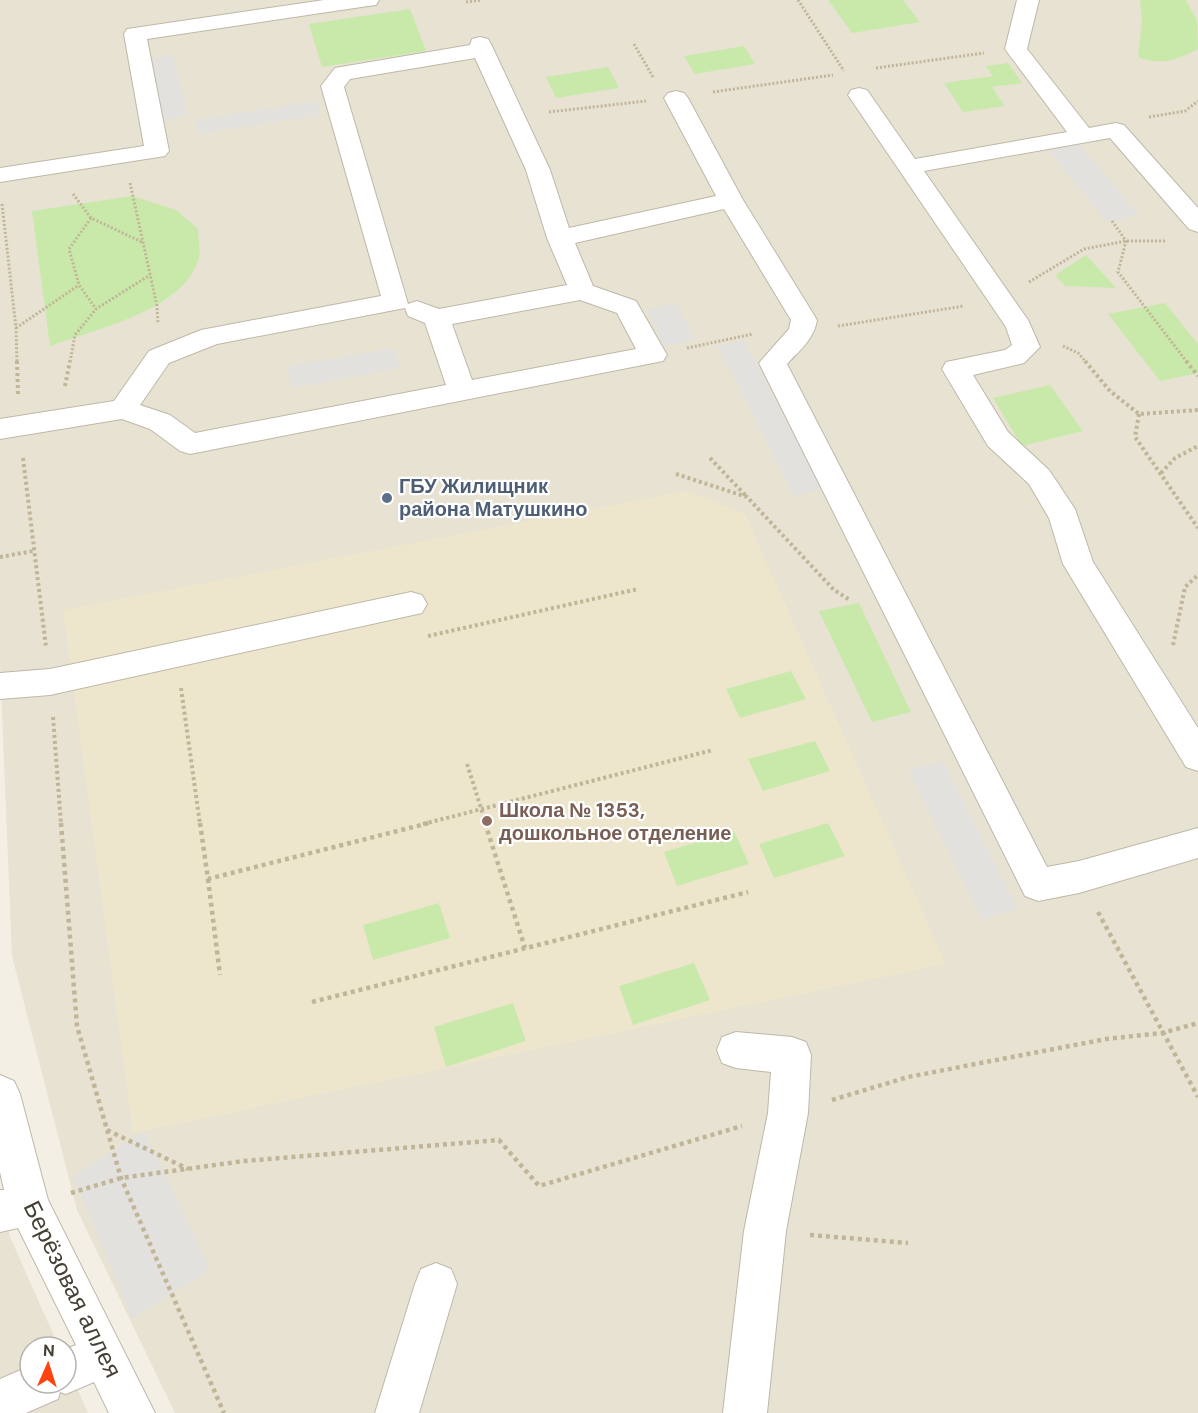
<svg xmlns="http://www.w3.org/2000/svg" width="1198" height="1413" font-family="'DM Sans',sans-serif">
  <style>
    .residential { fill: #e7e2d2 }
    .education { fill: #ede6cd }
    .green { fill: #c9e9ab }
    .parking { fill: #e3e1dd }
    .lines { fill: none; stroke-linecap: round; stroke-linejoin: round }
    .minor-casing { stroke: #beb8a7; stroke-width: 2 }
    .path-far2 { stroke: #c1b597; stroke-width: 3; stroke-dasharray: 2 2; stroke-linecap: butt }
    .path-far1 { stroke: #c1b597; stroke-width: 4; stroke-dasharray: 3 3; stroke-linecap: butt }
    .path { stroke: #c1b597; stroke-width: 4.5; stroke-dasharray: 4 4; stroke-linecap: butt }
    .minor { fill: #fff; fill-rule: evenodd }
    .service-dot { fill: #5c6f8a; stroke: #fff; stroke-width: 2 }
    .education-dot { fill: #8d6e63; stroke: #fff; stroke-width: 2 }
    .labels { text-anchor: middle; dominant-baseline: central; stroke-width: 4.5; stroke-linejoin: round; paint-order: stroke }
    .service-label { font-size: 20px; font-weight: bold; fill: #4e5e75; stroke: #fff; text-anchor: start }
    .education-label { font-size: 20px; font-weight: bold; fill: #785e54; stroke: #fff; text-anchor: start }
    .near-street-label { font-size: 24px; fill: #453f34; stroke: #fff }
  </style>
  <rect width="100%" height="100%" fill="#f3efe4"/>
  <path class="residential" d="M 0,0 L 1198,0 L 1198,1413 L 175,1413 L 77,1210 L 12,956 L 0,663 Z
    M 0,1197 L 10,1237 L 59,1347 L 30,1347 L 30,1383 L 66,1383 L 66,1364 L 88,1413 L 0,1413 Z"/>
  <path class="education" d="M 686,491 L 745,514 L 946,964 L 133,1133 L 63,610 Z"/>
  <path class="green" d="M 828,0 L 903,0 L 920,22 L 852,33 Z
    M 1140,0 L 1186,0 L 1197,21 L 1198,49 C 1178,60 1159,66 1138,57 L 1142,22 Z
    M 410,9 L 426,51 L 322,67 L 309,24 Z
    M 744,46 L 755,64 L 695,74 L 684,56 Z
    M 1008,63 L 1022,83 L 992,87 L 1005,106 L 963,112 L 944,83 L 993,76 L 986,66 Z
    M 608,67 L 619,88 L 556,98 L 546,77 Z
    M 132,196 L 176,210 L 198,229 C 198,237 201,249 199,257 C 186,310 96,329 50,346 L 32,211 Z
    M 1086,255 L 1116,288 L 1065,286 L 1055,275 Z
    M 1165,303 L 1198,344 L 1198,373 L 1160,381 L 1108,314 Z
    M 1050,385 L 1083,431 L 1022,446 L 993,398 Z
    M 859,603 L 911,712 L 872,722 L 819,611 Z
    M 791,671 L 806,699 L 740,718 L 726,689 Z
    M 815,741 L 830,771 L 763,791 L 748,759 Z
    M 828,823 L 845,856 L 774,878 L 759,844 Z
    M 734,831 L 749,864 L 677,886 L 664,852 Z
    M 439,903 L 450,938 L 373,960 L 363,925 Z
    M 694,963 L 710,1000 L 633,1025 L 619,986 Z
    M 513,1003 L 526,1041 L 446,1067 L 434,1027 Z"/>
  <path class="parking" d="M 173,55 L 187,116 L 164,120 L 151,58 Z
    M 316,101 L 320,115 L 198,134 L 195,120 Z
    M 1073,137 L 1139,215 L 1107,222 L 1043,143 Z
    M 677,303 L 694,340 L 664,346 L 647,309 Z
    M 744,340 L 822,489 L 794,496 L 717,345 Z
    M 394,348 L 400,368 L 292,388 L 287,366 Z
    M 943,761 L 1018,909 L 982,919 L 908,769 Z
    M 144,1131 L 210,1270 L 132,1318 L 73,1176 Z"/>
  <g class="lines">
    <defs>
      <path id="minor" d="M 324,0 L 379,0 L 376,5 L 368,6 L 147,39 L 169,151 L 165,156 L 0,182 L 0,168 L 144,146 L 124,34 L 127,29 Z
        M 1017,0 L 1039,0 L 1027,49 L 1089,128 L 1116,123 L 1124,125 L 1198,208 L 1198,232 L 1189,229 L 1110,138 L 924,171 L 1028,320 L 1040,347 L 1024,363 L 973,375 L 1008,432 L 1049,470 L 1075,509 L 1093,562 L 1198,728 L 1198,771 L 1186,767 L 1063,564 L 1049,518 L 1029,484 L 988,446 L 942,369 L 946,362 L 1005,350 L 1012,345 L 1006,327 L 848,95 L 851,90 L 859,88 L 867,90 L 915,159 L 1067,132 L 1005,49 Z
        M 480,37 L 488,39 L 491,44 L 550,170 L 569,228 L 716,196 L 664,98 L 668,93 L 676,91 L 684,93 L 688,98 L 743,200 L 817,320 C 814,339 800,350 787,364 L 1047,867 L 1079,861 L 1198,828 L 1198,858 L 1079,893 L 1038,901 L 1025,896 L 759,363 L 789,329 L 791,320 L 724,209 L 575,243 L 593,286 L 636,301 L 667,355 L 663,361 L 190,454 L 180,451 L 150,429 L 122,419 L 0,439 L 0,419 L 114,401 L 149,351 L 201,330 L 381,296 L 321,86 L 335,68 L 470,45 L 472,39 ZM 475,58 L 526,170 L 547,238 L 567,285 L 439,309 L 417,301 L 408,304 L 344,87 L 350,79 ZM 580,300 L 617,313 L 636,349 L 472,380 L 452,324 ZM 405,308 L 408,316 L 425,323 L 446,385 L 195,433 L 170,415 L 140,405 L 169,363 L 217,344 Z
        M 411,592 L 422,595 L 427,604 L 422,613 L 50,695 L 0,699 L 0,673 L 50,669 Z
        M 736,1032 L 792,1037 L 806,1042 L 811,1055 L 808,1113 L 786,1231 L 767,1413 L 723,1413 L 744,1231 L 768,1113 L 771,1072 L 736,1068 L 722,1063 L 717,1050 L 722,1037 Z
        M 0,1075 L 14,1081 L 20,1094 L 48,1200 L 155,1413 L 109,1413 L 94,1382 L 66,1394 L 60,1392 L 58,1399 L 26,1413 L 0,1413 L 0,1379 L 30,1366 L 30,1383 L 66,1383 L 66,1349 L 76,1345 L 18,1228 L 0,1232 L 0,1190 L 4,1190 L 0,1172 Z
        M 436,1263 L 451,1269 L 457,1284 L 419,1413 L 375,1413 L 415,1284 L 421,1269 Z"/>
    </defs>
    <use href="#minor" class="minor-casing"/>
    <path class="path-far2" d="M 798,0 L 844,71
      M 466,2 L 481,0
      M 634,44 L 653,77
      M 876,68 L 984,53
      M 713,92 L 833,75
      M 549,112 L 646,101
      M 1149,117 L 1185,111 L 1198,101
      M 130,183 L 157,306 L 158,323
      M 73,194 L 91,218 L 142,242
      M 2,204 L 16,328 L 17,362
      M 91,218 L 69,249 L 79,285 L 96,309
      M 1112,221 L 1126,241 L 1118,272 L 1187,362
      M 1029,282 L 1084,249 L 1126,241 L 1167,241
      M 838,326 L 964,306
      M 16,328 L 79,285
      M 1063,346 L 1078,353 L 1086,362
      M 687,348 L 753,334
      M 70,362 L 75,335 L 96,309 L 150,275"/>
    <path class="path-far1" d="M 17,361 L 18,394
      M 1085,361 L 1110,391 L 1139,414 L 1198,410
      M 1186,361 L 1198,376
      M 65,386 L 70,361
      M 1139,414 L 1135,437 L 1198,528
      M 23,458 L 46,647
      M 710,458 L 747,497
      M 1161,473 L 1175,458 L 1198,446
      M 676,474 L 747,497 L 834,590 L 850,600
      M 0,557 L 33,551
      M 428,636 L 638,589
      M 1173,645 L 1185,587 L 1198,575
      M 181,688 L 200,824
      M 53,717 L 61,824
      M 467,764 L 486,824
      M 423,824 L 713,750"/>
    <path class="path" d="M 61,823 L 77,1026 L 121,1178 L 224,1413
      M 200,823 L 208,879 L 429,823
      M 485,823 L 525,948
      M 208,879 L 220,975
      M 1098,912 L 1198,1097
      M 312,1002 L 748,892
      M 832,1100 L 908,1077 L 1106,1039 L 1162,1033 L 1198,1023
      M 107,1130 L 188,1169
      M 71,1193 L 121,1178 L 244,1161 L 499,1140 L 539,1186 L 742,1126
      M 810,1235 L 908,1243"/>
    <use href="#minor" class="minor"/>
  </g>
  <circle class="service-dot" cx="387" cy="498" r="6"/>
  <circle class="education-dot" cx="487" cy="821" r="6"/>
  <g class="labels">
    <g class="service-label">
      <text x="399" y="486">ГБУ Жилищник<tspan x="399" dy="23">района Матушкино</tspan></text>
    </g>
    <g class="education-label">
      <text x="499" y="810">Школа № 1353,<tspan x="499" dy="23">дошкольное отделение</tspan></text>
    </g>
    <g class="near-street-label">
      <text transform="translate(73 1289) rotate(64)">Берёзовая аллея</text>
    </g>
  </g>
  <g transform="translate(48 1365) rotate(3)"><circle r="28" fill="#ffffff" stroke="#b5b2ae" stroke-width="1.5"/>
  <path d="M0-4.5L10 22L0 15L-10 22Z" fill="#ff420f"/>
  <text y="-9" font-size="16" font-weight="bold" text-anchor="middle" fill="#453f34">N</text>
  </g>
</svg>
